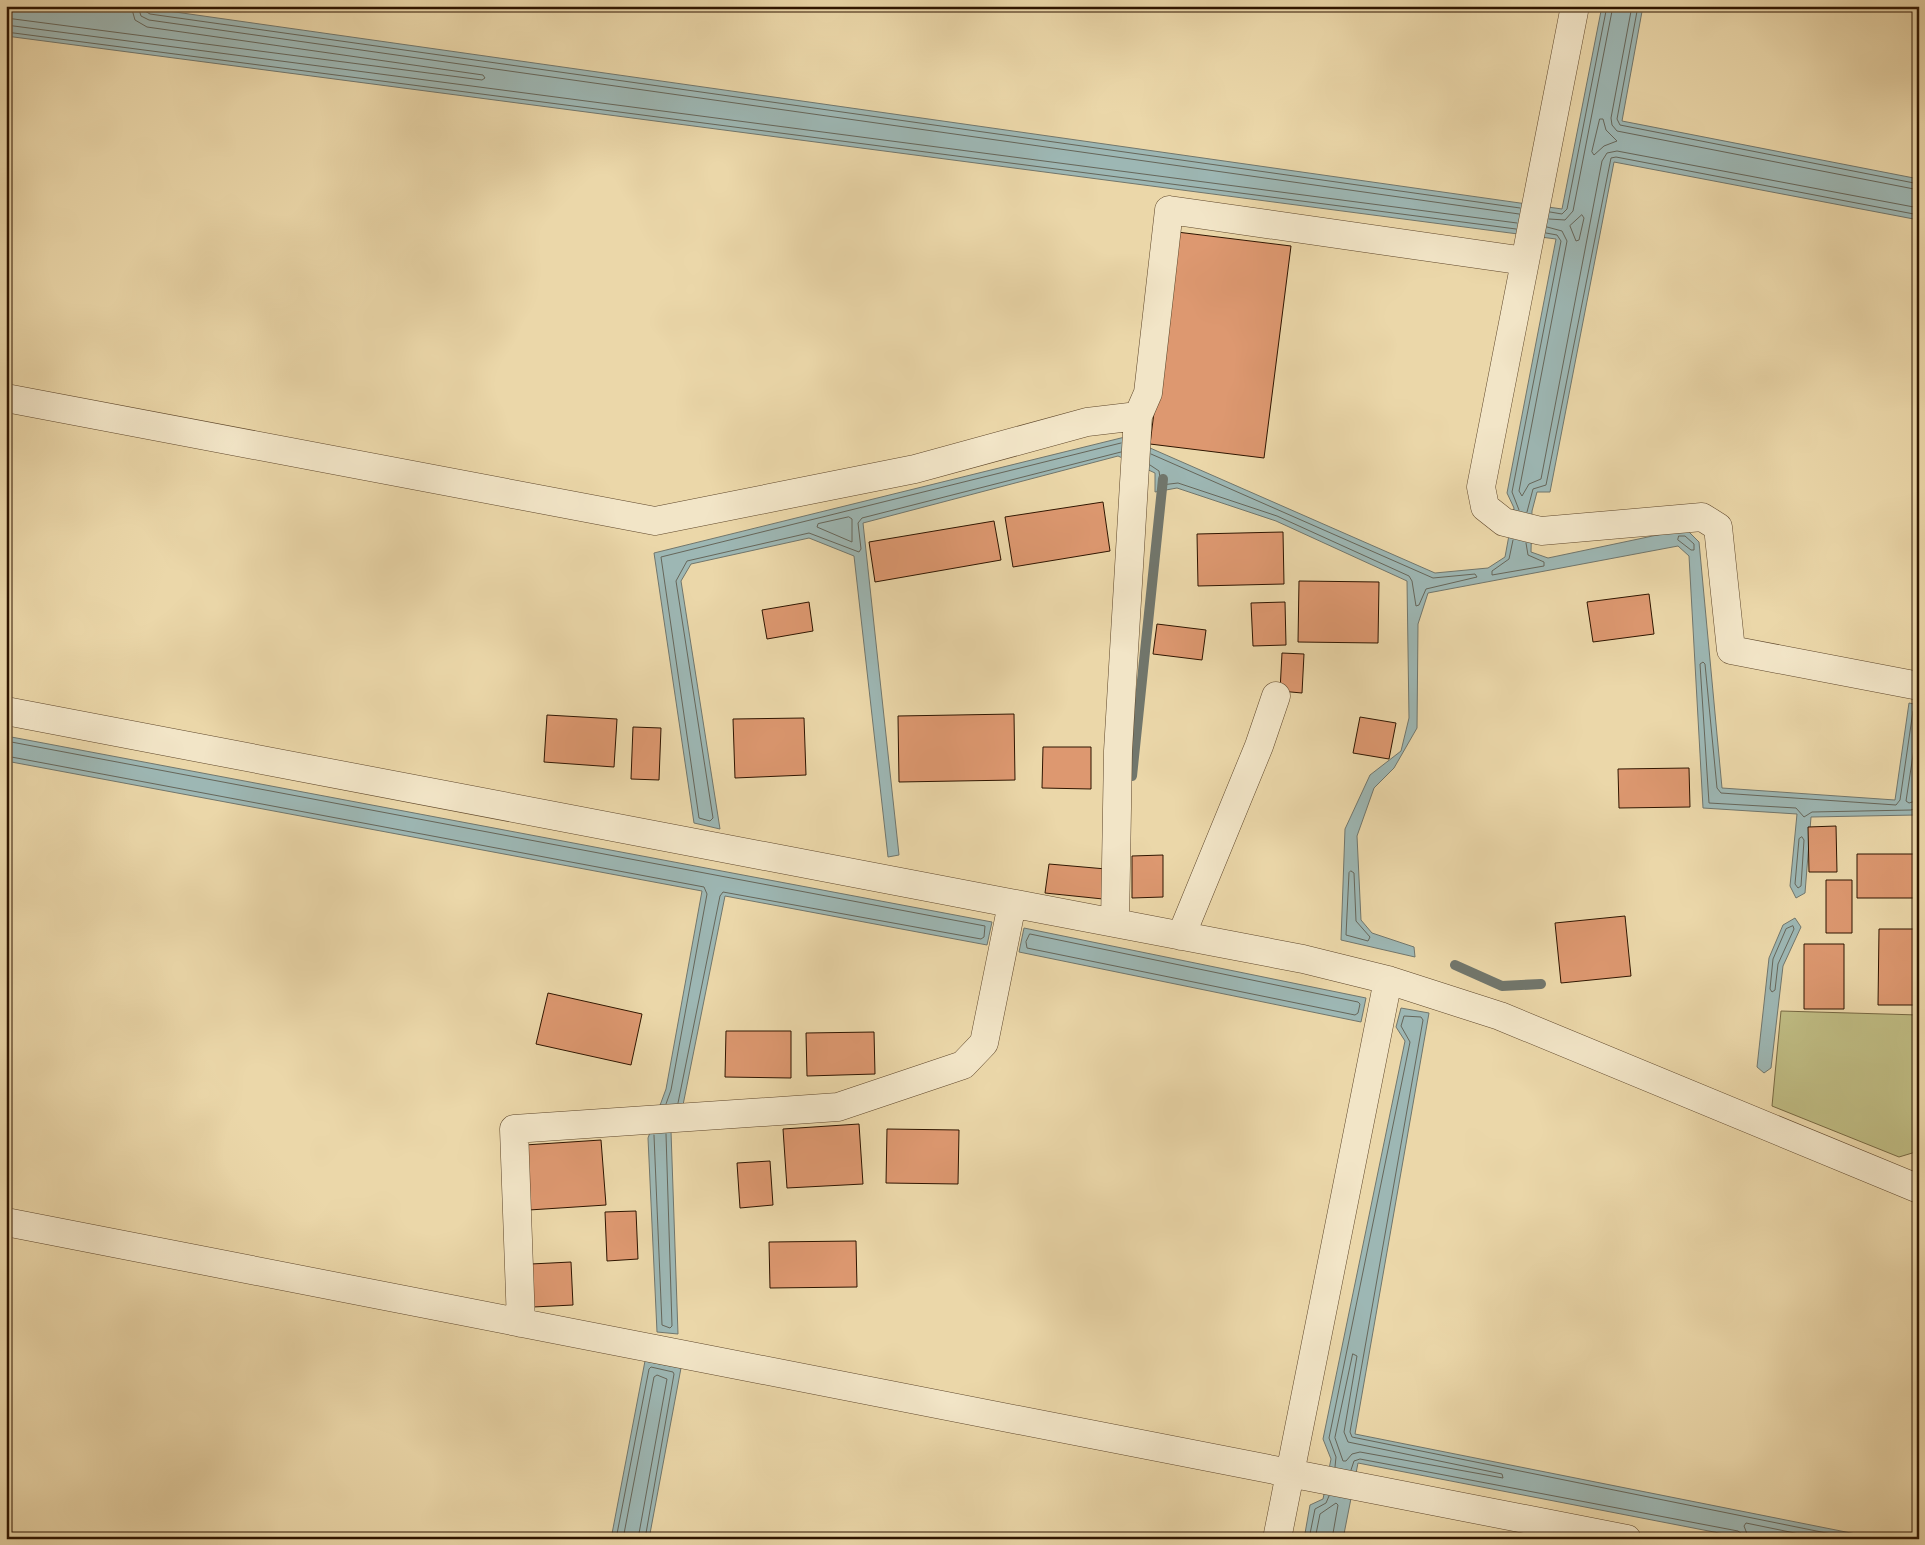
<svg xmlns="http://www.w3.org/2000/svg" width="1925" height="1545" font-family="'IM FELL Great Primer',serif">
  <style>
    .green { fill: #bfbc83; stroke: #776842 }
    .water { fill: #9db7b4; stroke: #71766c }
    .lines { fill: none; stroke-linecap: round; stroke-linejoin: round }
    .shore { stroke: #66665a; stroke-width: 1 }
    .stream { stroke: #71766c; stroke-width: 10 }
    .building { fill: #dd9870; stroke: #2f1500 }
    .street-casing { stroke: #5e462a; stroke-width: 29 }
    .street { stroke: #f2e5c7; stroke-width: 28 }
  </style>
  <rect width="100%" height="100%" fill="#ebd7a9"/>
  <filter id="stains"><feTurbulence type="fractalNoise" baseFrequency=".004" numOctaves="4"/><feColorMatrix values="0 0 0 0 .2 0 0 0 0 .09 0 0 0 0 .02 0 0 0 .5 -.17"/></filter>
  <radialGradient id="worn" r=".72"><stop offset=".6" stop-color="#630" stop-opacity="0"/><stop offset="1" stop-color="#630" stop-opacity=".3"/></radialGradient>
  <path class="green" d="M 1781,1011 L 1919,1015 L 1919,1151 L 1899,1157 L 1772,1106 Z"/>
  <path class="water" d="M 6,6 L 133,6 L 1562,209 L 1602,6 L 1643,6 L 1622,121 L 1919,179 L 1919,220 L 1614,162 L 1550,492 L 1537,492 L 1532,511 L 1531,552 L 1548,558 L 1686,529 L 1699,542 L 1722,788 L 1895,800 L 1909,703 L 1919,705 L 1919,791 L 1916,815 L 1811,817 L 1805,893 L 1796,898 L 1790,886 L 1797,814 L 1703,808 L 1689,556 L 1678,546 L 1428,593 L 1418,624 L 1417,728 L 1394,768 L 1374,788 L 1357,836 L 1361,920 L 1372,933 L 1414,947 L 1415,957 L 1341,940 L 1345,829 L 1370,775 L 1401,751 L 1409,718 L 1407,581 L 1276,521 L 1177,488 L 1155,492 L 1155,473 L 1118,456 L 863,523 L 899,855 L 888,857 L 854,556 L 809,538 L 691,564 L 681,581 L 720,829 L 694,823 L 654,553 L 1125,437 L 1435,573 L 1488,568 L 1505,557 L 1514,508 L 1507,493 L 1556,239 L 6,36 Z
    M 6,736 L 992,922 L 987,945 L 725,896 L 683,1105 L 671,1131 L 678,1334 L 657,1332 L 648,1138 L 666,1089 L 702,891 L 6,761 Z
    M 1795,918 L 1801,927 L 1783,966 L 1771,1068 L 1764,1073 L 1757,1067 L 1769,958 L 1783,925 Z
    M 1024,928 L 1366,998 L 1361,1022 L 1019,952 Z
    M 1401,1008 L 1429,1013 L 1355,1434 L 1881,1539 L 1750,1539 L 1358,1463 L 1343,1539 L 1304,1539 L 1310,1505 L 1323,1499 L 1331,1459 L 1323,1439 L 1405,1041 L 1396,1027 Z
    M 645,1361 L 681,1368 L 649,1539 L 611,1539 Z"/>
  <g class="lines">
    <path class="shore" d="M 138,6 L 141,16 L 149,20 L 1519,214
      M 144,6 L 145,11 L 150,14 L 1520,208
      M 1632,6 L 1611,118 L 1612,125 L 1617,131 L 1919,190
      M 1638,6 L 1617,119 L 1620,125 L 1919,184
      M 6,18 L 482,80 L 485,78 L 483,75 L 147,27 L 135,20 L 131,6
      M 6,25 L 1517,223
      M 6,32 L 1516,229
      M 1600,119 L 1603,119 L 1606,130 L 1617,141 L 1604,146 L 1594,155 L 1592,152 Z
      M 1550,212 L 1562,214 L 1567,209 L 1607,6
      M 1582,215 L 1584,218 L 1579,240 L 1576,241 L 1570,226 Z
      M 1549,219 L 1565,220 L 1573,211 L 1613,6
      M 1547,227 L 1562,231 L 1567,241 L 1519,491 L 1522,496 L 1529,484 L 1541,479 L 1602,161 L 1607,153 L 1617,151 L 1919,208
      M 1121,452 L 862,518 L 858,523 L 861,549 L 859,552 L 809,533 L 687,561 L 676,581 L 713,818 L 710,821 L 699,818 L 661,557 L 1121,443
      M 1150,465 L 1159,471 L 1161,485 L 1178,483 L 1277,516 L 1409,576 L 1412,581 L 1416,606 L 1419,605 L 1426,589 L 1477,577 L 1475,574 L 1433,578 L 1151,454
      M 1519,510 L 1512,492 L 1561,241 L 1557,235 L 1546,233
      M 1527,512 L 1533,489 L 1546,485 L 1611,158 L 1616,157 L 1919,215
      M 849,517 L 852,519 L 852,542 L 817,527 L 818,524 Z
      M 1679,536 L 1685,536 L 1694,544 L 1694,550 L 1691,550 L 1678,540 Z
      M 1513,540 L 1509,559 L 1492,571 L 1492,575 L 1544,566 L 1544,562 L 1528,555 L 1526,543
      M 1919,710 L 1913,711 L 1900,800 L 1896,805 L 1721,793 L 1717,788 L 1705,664 L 1703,662 L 1700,664 L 1709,803 L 1796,808 L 1804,817 L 1812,812 L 1911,810 L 1919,807
      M 1919,716 L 1906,801 L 1909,803 L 1919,800
      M 6,741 L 985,926 L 984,937 L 981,939 L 723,892 L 720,896 L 678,1103
      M 6,756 L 704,887 L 707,894 L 671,1090 L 666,1104
      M 1802,837 L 1804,840 L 1801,886 L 1798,888 L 1795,884 L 1799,839 Z
      M 1351,871 L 1354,873 L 1356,921 L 1370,937 L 1368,941 L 1346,935 L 1349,873 Z
      M 1793,926 L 1794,929 L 1778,964 L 1775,990 L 1772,992 L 1770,989 L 1773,959 L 1786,929 Z
      M 1030,934 L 1358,1002 L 1360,1004 L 1358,1013 L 1355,1015 L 1027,948 L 1026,942 Z
      M 654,1135 L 662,1325 L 670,1328 L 672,1326 L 666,1134
      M 1353,1354 L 1357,1356 L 1344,1432 L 1348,1442 L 1502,1474 L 1503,1478 L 1360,1452 L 1352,1454 L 1346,1461 L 1343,1461 L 1335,1438 Z
      M 1335,1467 L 1336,1457 L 1329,1438 L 1410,1042 L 1401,1026 L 1404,1016 L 1421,1017 L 1423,1020 L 1350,1432 L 1352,1437 L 1856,1539
      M 1351,1470 L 1354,1461 L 1360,1459 L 1738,1531 L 1742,1534 L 1743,1539
      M 616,1539 L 649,1369 L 651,1367 L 673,1372 L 674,1374 L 645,1539
      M 623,1539 L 654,1377 L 657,1375 L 667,1379 L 638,1539
      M 1309,1539 L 1315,1509 L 1326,1503 L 1329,1496
      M 1315,1539 L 1320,1514 L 1336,1503 L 1338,1505 L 1332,1539
      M 1749,1539 L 1744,1526 L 1746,1523 L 1824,1539"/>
    <path class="stream" d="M 1132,776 L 1163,479
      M 1455,965 L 1502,986 L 1541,984"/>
  </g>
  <path class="building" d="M 1177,232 L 1291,246 L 1264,458 L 1150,444 Z
    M 1103,502 L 1110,551 L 1013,567 L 1005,517 Z
    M 994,521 L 1001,560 L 875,582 L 869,542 Z
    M 1283,532 L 1284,584 L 1198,586 L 1197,534 Z
    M 1299,581 L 1379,582 L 1378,643 L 1298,642 Z
    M 1649,594 L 1654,634 L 1593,642 L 1587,602 Z
    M 809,602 L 813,631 L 767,639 L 762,610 Z
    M 1285,602 L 1286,645 L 1253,646 L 1251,603 Z
    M 1157,624 L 1206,630 L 1202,660 L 1153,654 Z
    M 1282,653 L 1304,654 L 1302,693 L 1280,691 Z
    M 1014,714 L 1015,780 L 899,782 L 898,716 Z
    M 547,715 L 617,719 L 614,767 L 544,762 Z
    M 1360,717 L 1396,723 L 1389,759 L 1353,753 Z
    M 804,718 L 806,775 L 735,778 L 733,719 Z
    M 633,727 L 661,728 L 659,780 L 631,779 Z
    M 1043,747 L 1091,747 L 1091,789 L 1042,788 Z
    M 1689,768 L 1690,807 L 1619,808 L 1618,769 Z
    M 1836,826 L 1837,872 L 1809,872 L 1808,827 Z
    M 1857,854 L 1919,854 L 1919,898 L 1857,898 Z
    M 1163,855 L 1163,897 L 1132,898 L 1132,856 Z
    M 1049,864 L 1106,869 L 1103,899 L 1045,893 Z
    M 1826,880 L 1852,880 L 1852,933 L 1826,933 Z
    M 1625,916 L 1631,976 L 1561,983 L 1555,923 Z
    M 1879,929 L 1919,929 L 1919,1005 L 1878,1005 Z
    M 1804,944 L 1844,944 L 1844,1009 L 1804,1009 Z
    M 548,993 L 642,1014 L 631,1065 L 536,1044 Z
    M 726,1031 L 791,1031 L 791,1078 L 725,1077 Z
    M 874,1032 L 875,1074 L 807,1076 L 806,1033 Z
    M 859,1124 L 863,1184 L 787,1188 L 783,1129 Z
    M 887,1129 L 959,1130 L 958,1184 L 886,1183 Z
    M 601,1140 L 606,1205 L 529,1210 L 525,1145 Z
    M 770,1161 L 773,1205 L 740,1208 L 737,1163 Z
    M 636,1211 L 638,1259 L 607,1261 L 605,1212 Z
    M 856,1241 L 857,1287 L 770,1288 L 769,1242 Z
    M 571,1262 L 573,1305 L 533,1307 L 531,1264 Z"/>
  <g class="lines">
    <defs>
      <path id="street" d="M 1575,6 L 1481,487 L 1485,507 L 1504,522 L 1541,531 L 1702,517 L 1718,527 L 1731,650 L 1919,686
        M 6,398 L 655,521 L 915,469 L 1087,422 L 1138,416 L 1148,393 L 1169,210 L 1525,261
        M 6,711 L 1303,959 L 1388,980 L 1500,1016 L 1919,1189
        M 1115,923 L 1118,751 L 1138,416
        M 1181,936 L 1259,746 L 1276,696
        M 6,1222 L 1627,1539
        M 521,1323 L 514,1129 L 838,1107 L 963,1065 L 984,1043 L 1012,904
        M 1277,1539 L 1388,980"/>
    </defs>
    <use href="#street" class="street-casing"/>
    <use href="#street" class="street"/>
  </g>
  <rect width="1925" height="1545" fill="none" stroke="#ebd7a9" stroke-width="25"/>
  <rect x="8" y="8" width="1910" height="1530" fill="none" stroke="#2f1500" stroke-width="2.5"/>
  <rect x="12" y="12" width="1900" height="1520" fill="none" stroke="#2f1500"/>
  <rect width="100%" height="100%" filter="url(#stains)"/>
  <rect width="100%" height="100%" fill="url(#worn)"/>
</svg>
